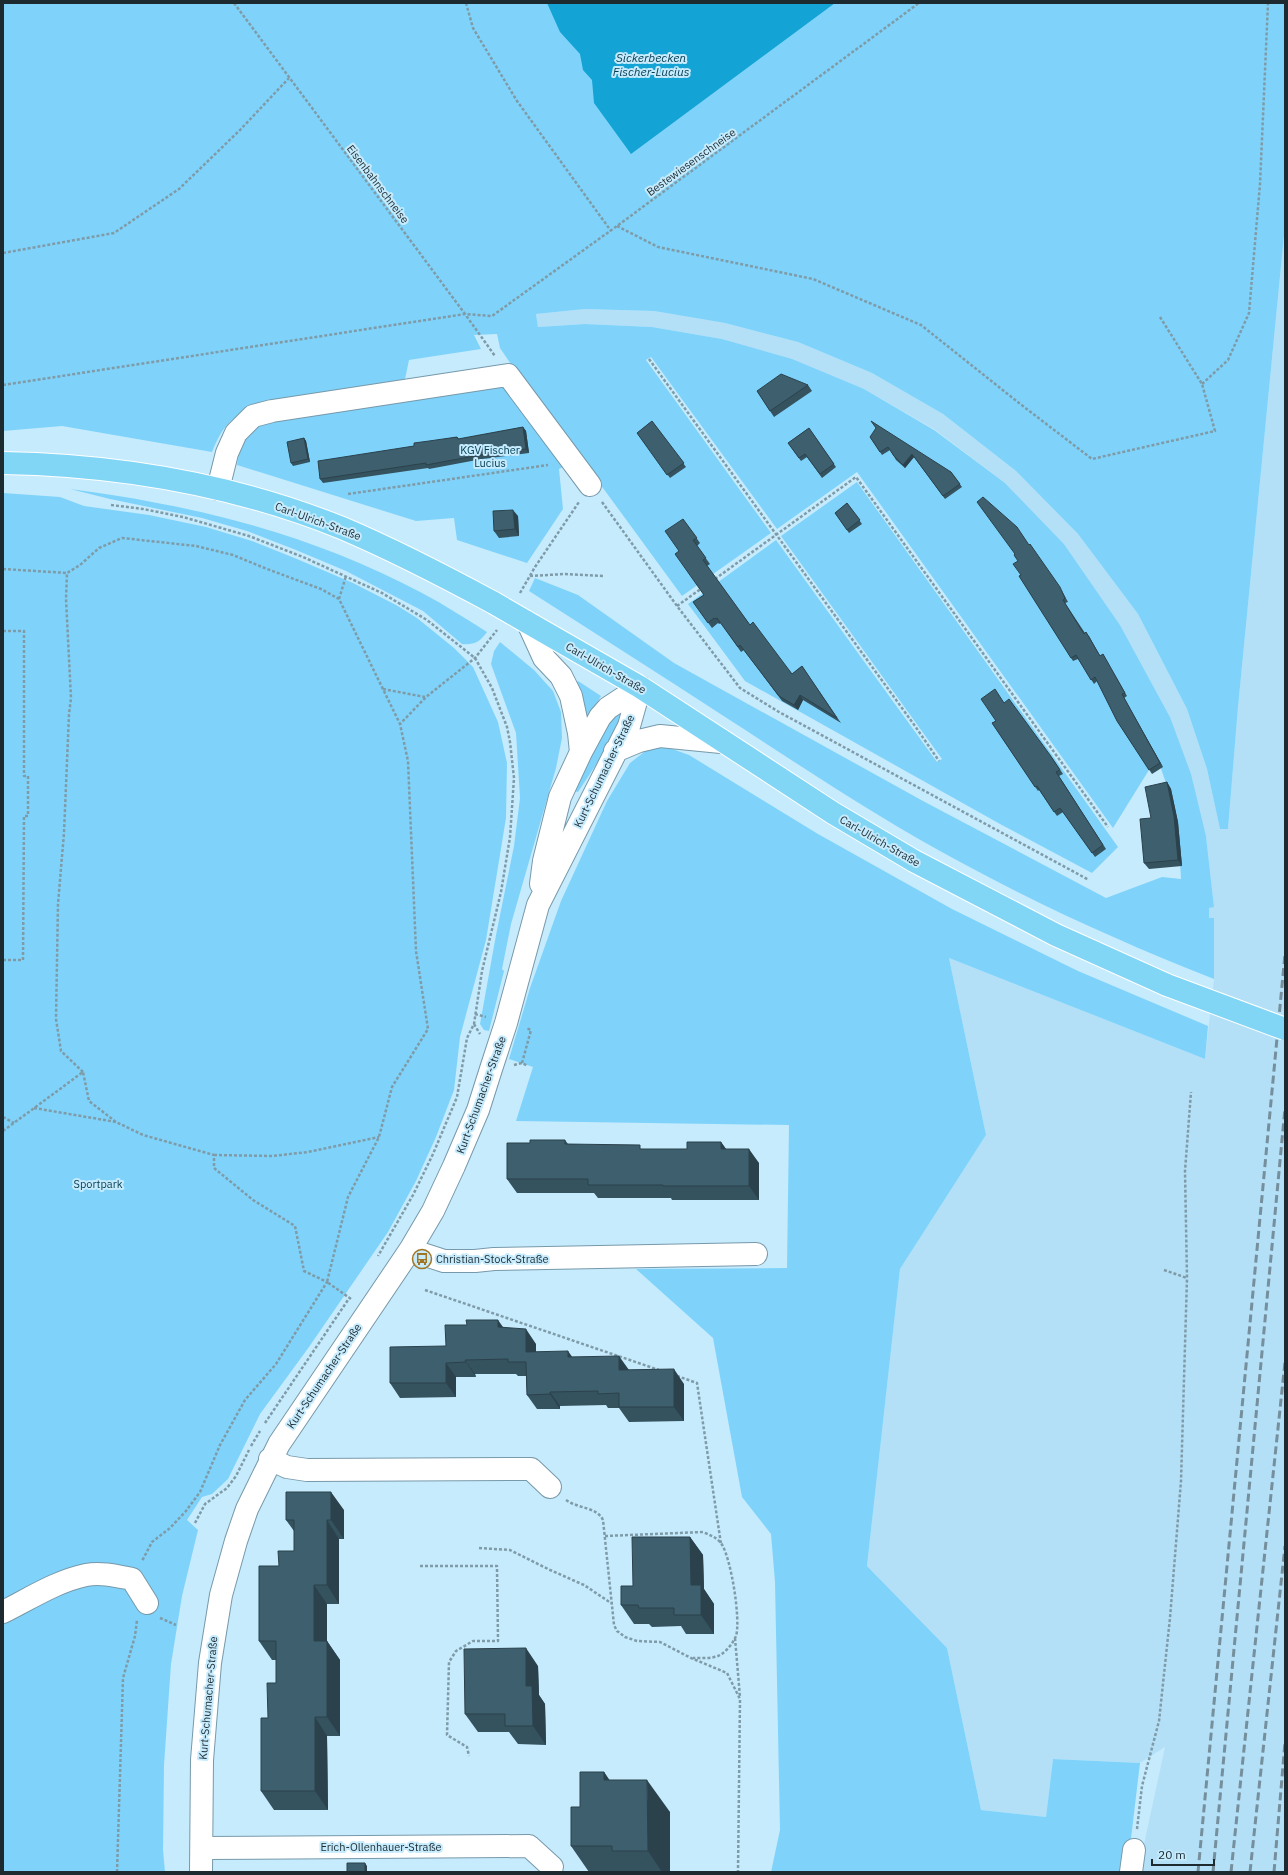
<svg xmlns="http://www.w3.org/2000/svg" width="1288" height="1875" font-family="'IBM Plex Sans',sans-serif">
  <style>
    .built { fill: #b4e0f7 }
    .green { fill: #7fd3fa }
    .water { fill: #13a3d5 }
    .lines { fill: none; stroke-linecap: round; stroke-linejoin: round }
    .minor-casing { stroke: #79a; stroke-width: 24 }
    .major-casing { stroke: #fff; stroke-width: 24 }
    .path { stroke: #7f9ba8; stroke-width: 2.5; stroke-dasharray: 3 2; stroke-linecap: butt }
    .minor { stroke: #fff; stroke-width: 22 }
    .major { stroke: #81d6f6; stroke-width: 22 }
    .rail { stroke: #758f9c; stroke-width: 3; stroke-dasharray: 8 4; stroke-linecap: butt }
    .major-bridge-casing { stroke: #fff; stroke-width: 24; stroke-linecap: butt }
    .major-bridge { stroke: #81d6f6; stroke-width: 22 }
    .wall { fill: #35525f }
    .shaded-wall { fill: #2b424d }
    .building { fill: #3e5f6e; stroke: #2b424d }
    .labels { text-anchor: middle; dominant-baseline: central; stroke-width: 4; stroke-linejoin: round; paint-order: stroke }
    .street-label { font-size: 11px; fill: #1d2b31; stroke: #c6ebfd }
    .park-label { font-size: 11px; fill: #033c50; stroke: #c6ebfd }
    .poi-label { font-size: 11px; fill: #1d2b31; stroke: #c6ebfd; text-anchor: start }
    .water-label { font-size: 12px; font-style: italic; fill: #023a4f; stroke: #c6ebfd }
  </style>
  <rect width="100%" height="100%" fill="#c6ebfd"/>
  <path class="built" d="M 1285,225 L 1285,1872 L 1138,1872 L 1165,1747 L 1140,1763 L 1053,1759 L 1046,1817 L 981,1810 L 947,1648 L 867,1566 L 900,1269 L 986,1135 L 949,958 L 1205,1059 L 1214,979 L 1214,918 L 1209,918 L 1209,907 L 1214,907 L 1206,836 L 1170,717 L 1120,625 L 1064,544 L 1005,483 L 934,429 L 864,389 L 722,339 L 652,327 L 585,324 L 538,327 L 536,314 L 585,309 L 654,311 L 725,323 L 798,342 L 872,373 L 943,414 L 1016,471 L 1078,534 L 1138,614 L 1187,709 L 1207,769 L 1220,829 L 1228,829 L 1238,707 Z"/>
  <path class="green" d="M 3,3 L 1285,3 L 1285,225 L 1238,707 L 1228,829 L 1220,829 L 1207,769 L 1187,709 L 1138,614 L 1078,534 L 1016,471 L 943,414 L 872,373 L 798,342 L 725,323 L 654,311 L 585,309 L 536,314 L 538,327 L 585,324 L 652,327 L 722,339 L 792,359 L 864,389 L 934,430 L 1005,483 L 1064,544 L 1120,625 L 1170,717 L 1191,774 L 1206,836 L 1214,907 L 1209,908 L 1209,918 L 1214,918 L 1214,979 C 1128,945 1043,907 962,863 C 879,819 801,766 722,715 C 658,673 593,632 529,591 L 535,578 L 578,595 L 674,663 L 923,801 L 1106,898 L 1162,877 L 1181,879 L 1178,822 L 1171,789 L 1168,789 L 1157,757 L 1113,828 L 857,472 L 777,529 L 651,357 L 646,360 L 771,533 L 682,596 L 581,458 L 559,469 L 563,509 L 527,563 L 457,540 L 454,518 L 416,521 L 237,465 C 241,440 242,435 265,423 L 521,379 L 500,348 L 497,334 L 474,335 L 481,349 L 409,360 L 404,384 L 249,408 C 227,422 222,428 212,452 L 62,426 L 3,431 Z
    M 857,482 L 1118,847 L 1092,873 L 1000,824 L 745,681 L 688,604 L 776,540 L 937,762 L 942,759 L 781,536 Z
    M 70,489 C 99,493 128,497 157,503 C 249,520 340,549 422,593 C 445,605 466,619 487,632 C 480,642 474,645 462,644 L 423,611 L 346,571 L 296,550 L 247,531 L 202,518 L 110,499 Z
    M 3,493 L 60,497 L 84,506 L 149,515 L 206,527 L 252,541 L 297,559 L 353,583 L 396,605 L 417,618 L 454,648 L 473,667 L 498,722 L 507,763 L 506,818 L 486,940 L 460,1037 L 454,1090 L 436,1137 L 416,1181 L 388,1232 L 309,1347 L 260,1414 L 228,1479 L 212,1494 L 202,1497 L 187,1520 L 198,1530 L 182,1596 L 171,1664 L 164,1765 L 163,1850 L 165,1872 L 3,1872 Z
    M 500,642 L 534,670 L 553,691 L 561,712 L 562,738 L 556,768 L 511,924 L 502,969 L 504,971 L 489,1031 L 484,1030 L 480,1024 L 496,935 L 514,846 L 520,798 L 516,733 L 491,664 L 494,651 Z
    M 578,681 L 601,696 L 589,716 L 586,715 L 583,698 L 576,683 Z
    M 618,714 L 624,717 L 601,757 L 578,792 L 574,791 L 606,727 Z
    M 658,747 L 667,747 L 689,755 L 818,834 L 952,909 L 1078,971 L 1208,1026 L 1205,1059 L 949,958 L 986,1135 L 900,1269 L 867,1566 L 947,1648 L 981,1810 L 1046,1817 L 1053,1759 L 1140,1763 L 1127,1872 L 771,1872 L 780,1830 L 775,1582 L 771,1534 L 742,1497 L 713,1338 L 636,1269 L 787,1268 L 789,1125 L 516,1121 L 533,1067 L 509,1059 L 530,988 L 561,901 L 607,801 L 630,763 L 648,749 Z"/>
  <path class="water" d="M 547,3 L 835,3 L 631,154 L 594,103 L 592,80 L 583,70 L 580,54 L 560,32 Z"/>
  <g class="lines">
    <defs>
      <path id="minor" d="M 218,489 L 227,453 L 236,433 L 253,416 L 272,411 L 508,375 L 590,485
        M 528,623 L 544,658 L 561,676 L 571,696 L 579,733 L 581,752
        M 615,751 L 639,741 L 660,736 L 721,742
        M 541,884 L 544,861 L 560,797 L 581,752 L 600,717 L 608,708 L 640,687
        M 410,1250 L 444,1261 L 475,1261 L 494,1259 L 756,1254
        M 270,1459 L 287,1467 L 307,1470 L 531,1469 L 550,1487
        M 3,1612 C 29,1599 57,1581 86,1575 C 101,1572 117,1576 132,1579 L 147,1603
        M 202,1848 L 529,1846 L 552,1867
        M 201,1872 L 202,1760 L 210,1663 L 221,1595 L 236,1541 L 247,1509 L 279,1444 L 410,1250 L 433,1211 L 454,1166 L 478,1110 L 491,1069 L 506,1023 L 538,905 L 629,726 L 640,687
        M 1131,1872 L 1134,1850"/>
      <path id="major" d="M 3,463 C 118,465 235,485 342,528 C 394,550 444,576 494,603
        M 525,621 L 640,687 L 833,813 L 914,861 L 1056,935 L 1167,985"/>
    </defs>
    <use href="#minor" class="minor-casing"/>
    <use href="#major" class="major-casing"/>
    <path class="path" d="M 234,3 L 465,314 L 495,356
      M 466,3 L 473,28 L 517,101 L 611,231
      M 617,226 L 658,247 L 813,279 L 921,325 L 1019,403 L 1092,459 L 1215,431 L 1202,384 L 1160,317
      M 3,253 L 114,233 L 179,189 L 240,130 L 289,78
      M 649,359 L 915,726 L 939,761
      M 1202,384 L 1228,360 L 1249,313 L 1260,184 L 1268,3
      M 3,385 L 465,314 L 492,316 L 617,226 L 919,3
      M 348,494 L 548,465
      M 602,502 L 677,606 L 740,688 L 779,712 L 1089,880
      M 111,505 L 143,509 L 183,517 L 249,536 L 303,557 L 382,593 L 427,620 L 475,658 L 492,688 L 507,727 L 510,742 L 514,778 L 510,837 L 501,892 L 482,971 L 474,1024 L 467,1038 L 457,1097 L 433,1154 L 413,1195 L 378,1256
      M 3,569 L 67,573
      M 530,576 L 565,574 L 603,576
      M 715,579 L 856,477 L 1108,827
      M 520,593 L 535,567 L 579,502
      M 339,599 L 346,576
      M 677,606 L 702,588
      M 3,631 L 24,631 L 24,776 L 28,776 L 28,816 L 24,816 L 23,960 L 3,960
      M 383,689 L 425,697
      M 475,1014 L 486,1017
      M 474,1024 L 480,1034
      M 522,1063 L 531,1030 L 526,1028
      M 514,1065 L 522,1063 L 528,1066
      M 83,1072 L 61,1051 L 56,1019 L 58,904 L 64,833 L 69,714 L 71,698 L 66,599 L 67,573 L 80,565 L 99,548 L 122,538 L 196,546 L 233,555 L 267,569 L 321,589 L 339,599 L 400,724
      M 34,1108 L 116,1122
      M 3,1117 L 14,1123
      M 3,1131 L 83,1072 L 89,1101 L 116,1122 L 143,1135 L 214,1155 L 214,1168 L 253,1200 L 295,1226 L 304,1271 L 327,1282 L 276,1364 L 245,1400 L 220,1445 L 200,1492 L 186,1511 L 170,1528 L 152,1542 L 142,1561
      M 214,1155 L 272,1156 L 308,1152 L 379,1137
      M 1164,1270 L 1187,1278
      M 425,1290 L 659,1370
      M 351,1299 L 327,1282 L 348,1197 L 379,1137 L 392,1087 L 428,1029 L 416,951 L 408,761 L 400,724 L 426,697 L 475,658 L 497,630
      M 677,1376 L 697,1383 L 721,1544
      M 265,1423 L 350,1297
      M 251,1446 L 260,1431
      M 566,1500 C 579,1509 597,1507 603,1520 L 614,1625 L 617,1631 L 625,1637 L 637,1641 L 660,1642 L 691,1658 L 727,1673 L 740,1699 L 738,1872
      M 195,1523 L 205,1504 L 227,1488 L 236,1476 L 249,1450
      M 605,1536 L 703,1532 C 710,1535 716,1537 721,1543 C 731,1557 741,1620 736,1636 C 733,1643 727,1651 720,1655 C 713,1659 701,1658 693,1658
      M 479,1548 L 510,1550 L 550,1570 L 584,1585 L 611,1603
      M 420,1566 L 497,1566 L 498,1641 L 473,1641 L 456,1651 L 449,1662 L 447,1735 L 467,1747 L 469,1756
      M 160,1618 L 176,1625
      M 735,1638 L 740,1697
      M 1137,1829 L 1142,1786 L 1159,1721 L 1170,1618 L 1181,1481 L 1187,1278 L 1185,1171 L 1191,1092
      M 117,1872 L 123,1678 L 135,1636 L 137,1620"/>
    <use href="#minor" class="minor"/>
    <use href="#major" class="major"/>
    <path class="rail" d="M 1198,1872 L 1285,954
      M 1213,1872 L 1285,1108
      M 1231,1872 L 1285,1362
      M 1250,1872 L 1285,1546
      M 1274,1872 L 1285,1742"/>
    <defs>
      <path id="major-bridge" d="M 494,603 L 525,621
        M 1167,985 L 1285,1029"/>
    </defs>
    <use href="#major-bridge" class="major-bridge-casing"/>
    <use href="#major-bridge" class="major-bridge"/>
  </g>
  <path class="wall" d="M 808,385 L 812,391 L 774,417 L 757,391 Z
    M 652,421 L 686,467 L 670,478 L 637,433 Z
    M 523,427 L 526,431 L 529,453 L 482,459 L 429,469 L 428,468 L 323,483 L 320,479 L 414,446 L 457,437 L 459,439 Z
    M 809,428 L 836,467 L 822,478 L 807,457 L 801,461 L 788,443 Z
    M 870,437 L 951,472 L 962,487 L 945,499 L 914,457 L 905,468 L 896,460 L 890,450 L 882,455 Z
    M 304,438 L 306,441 L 310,462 L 293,466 L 291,463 Z
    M 847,503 L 862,524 L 849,533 L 835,513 Z
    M 518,516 L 519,536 L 499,538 L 494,531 Z
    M 683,519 L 700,543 L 697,546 L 710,564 L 707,566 L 750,625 L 792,674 L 802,666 L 841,723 L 803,700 L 798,710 L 782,701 L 744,650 L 741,652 L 721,623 L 719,624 L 718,623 L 712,628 L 693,602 L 704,595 L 679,551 Z
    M 1021,575 L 1062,591 L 1068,602 L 1065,603 L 1085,633 L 1089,636 L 1100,656 L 1103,654 L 1105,658 L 1127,696 L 1124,698 L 1163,767 L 1152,774 L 1117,721 L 1097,681 L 1094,684 L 1078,659 L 1073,661 L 1019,576 Z
    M 1004,702 L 1053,759 L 1063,774 L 1059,776 L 1106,849 L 1095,857 L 1063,812 L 1057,816 L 1039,790 L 1038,791 L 992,723 L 996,721 Z
    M 1167,782 L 1171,789 L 1178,822 L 1182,866 L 1149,869 L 1144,863 L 1151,818 Z
    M 565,1140 L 568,1144 L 643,1149 L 687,1149 L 721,1142 L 726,1149 L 759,1163 L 759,1200 L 672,1200 L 671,1198 L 598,1198 L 594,1193 L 517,1193 L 507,1179 L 530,1143 Z
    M 503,1328 L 536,1344 L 536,1352 L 572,1357 L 684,1384 L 684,1421 L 629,1422 L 619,1408 L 608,1408 L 606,1405 L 560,1406 L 560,1409 L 537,1409 L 527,1395 L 526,1376 L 518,1376 L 516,1374 L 475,1374 L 476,1377 L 456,1377 L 456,1397 L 400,1398 L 390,1383 Z
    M 344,1510 L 344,1539 L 339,1539 L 339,1604 L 327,1604 L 327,1641 L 340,1660 L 340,1736 L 327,1736 L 328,1810 L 274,1810 L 261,1791 L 268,1718 L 276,1683 L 276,1660 L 272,1660 L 259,1641 L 279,1566 L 294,1551 L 294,1531 L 286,1520 Z
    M 690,1537 L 703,1555 L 704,1589 L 714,1604 L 714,1634 L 686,1634 L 681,1626 L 652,1627 L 649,1624 L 634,1624 L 621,1605 L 633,1586 Z
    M 538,1666 L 539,1695 L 545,1704 L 546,1745 L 518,1744 L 509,1732 L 478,1732 L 465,1714 Z
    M 604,1772 L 609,1780 L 670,1812 L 670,1872 L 589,1872 L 571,1846 L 580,1807 Z"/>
  <path class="shaded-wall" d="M 523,427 L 526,431 L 529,453 L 526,449 Z
    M 304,438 L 306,441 L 310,462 L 308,459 Z
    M 912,454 L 914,457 L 905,468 L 903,465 Z
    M 513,510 L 518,516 L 519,536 L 515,529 Z
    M 1122,694 L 1124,698 L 1163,767 L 1160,763 Z
    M 800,695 L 803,700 L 798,710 L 794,705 Z
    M 1167,782 L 1171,789 L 1178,822 L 1182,866 L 1178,860 Z
    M 721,1142 L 731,1156 L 721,1149 Z
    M 749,1149 L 759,1163 L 759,1200 L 749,1186 Z
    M 498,1320 L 508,1334 L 498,1327 Z
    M 526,1329 L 536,1344 L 536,1367 L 526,1352 Z
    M 568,1351 L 578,1365 L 568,1357 Z
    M 619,1356 L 629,1370 L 619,1370 Z
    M 465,1360 L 475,1374 L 476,1377 L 466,1362 Z
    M 446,1363 L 456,1377 L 456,1397 L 446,1383 Z
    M 674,1369 L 684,1384 L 684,1421 L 674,1407 Z
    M 550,1392 L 560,1406 L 560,1409 L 550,1394 Z
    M 331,1492 L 344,1510 L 344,1539 L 331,1520 Z
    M 327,1520 L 339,1539 L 339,1604 L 327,1585 Z
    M 690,1537 L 703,1555 L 704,1589 L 714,1604 L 714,1634 L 701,1615 L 691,1585 Z
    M 314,1585 L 327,1604 L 327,1660 L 314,1641 Z
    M 327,1641 L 340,1660 L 340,1736 L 327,1717 Z
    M 526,1648 L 538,1666 L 539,1695 L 545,1704 L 546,1745 L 533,1726 L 526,1686 Z
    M 315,1717 L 327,1736 L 328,1810 L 315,1791 Z
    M 604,1772 L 626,1804 L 604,1780 Z
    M 647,1780 L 670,1812 L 670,1872 L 662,1872 L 648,1851 Z
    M 365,1863 L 367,1866 L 367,1872 L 365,1872 Z"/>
  <path class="building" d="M 781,374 L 808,385 L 770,411 L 757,391 Z
    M 652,421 L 684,463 L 667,475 L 637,433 Z
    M 871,421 L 951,472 L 960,484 L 943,496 L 912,454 L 903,465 L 894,456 L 888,447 L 880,452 L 870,437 L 876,428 Z
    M 523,427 L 526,449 L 480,455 L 426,465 L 426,463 L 320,479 L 318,461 L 414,446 L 414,443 L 429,441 L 457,437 L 458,439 Z
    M 809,428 L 834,464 L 820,474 L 805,454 L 799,458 L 788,443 Z
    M 304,438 L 308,459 L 291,463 L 287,442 Z
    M 983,497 L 1017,527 L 1029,545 L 1030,544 L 1060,587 L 1065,598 L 1063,600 L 1084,634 L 1086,632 L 1100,656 L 1103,654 L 1125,693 L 1122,694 L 1160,763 L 1149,770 L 1117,721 L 1095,677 L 1091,680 L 1076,655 L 1071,658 L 1019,576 L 1021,575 L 1013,564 L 1018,561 L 1014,555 L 1015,554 L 977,502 Z
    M 847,503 L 860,520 L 847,530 L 835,513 Z
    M 513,510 L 515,529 L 494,531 L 493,511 Z
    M 683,519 L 697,538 L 693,540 L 706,558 L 703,560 L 750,625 L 753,622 L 792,674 L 802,666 L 837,718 L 800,695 L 794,705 L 779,696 L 740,645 L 738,647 L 717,618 L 715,619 L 714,618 L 708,623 L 693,602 L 704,595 L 675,554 L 679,551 L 665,531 Z
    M 995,689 L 1004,703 L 1009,699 L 1050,755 L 1060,770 L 1056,772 L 1103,845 L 1092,853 L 1060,808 L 1054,812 L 1037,786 L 1035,787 L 992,723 L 996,721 L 981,699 Z
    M 1167,782 L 1174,816 L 1178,860 L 1144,863 L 1140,819 L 1151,818 L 1145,787 Z
    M 530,1140 L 565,1140 L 565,1144 L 640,1145 L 640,1149 L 687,1149 L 687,1142 L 721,1142 L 721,1149 L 749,1149 L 749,1186 L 663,1186 L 663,1185 L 588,1185 L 588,1179 L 507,1179 L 507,1143 L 530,1143 Z
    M 466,1320 L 498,1320 L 498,1327 L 526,1329 L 526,1352 L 568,1351 L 568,1357 L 619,1356 L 619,1370 L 674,1369 L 674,1407 L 619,1407 L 619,1393 L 598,1394 L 598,1391 L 550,1392 L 550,1394 L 527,1395 L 526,1362 L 508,1362 L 508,1359 L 465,1360 L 466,1362 L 446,1363 L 446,1383 L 390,1383 L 390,1347 L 446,1346 L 445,1325 L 467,1325 Z
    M 286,1492 L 331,1492 L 331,1520 L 327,1520 L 327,1585 L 314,1585 L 314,1641 L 327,1641 L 327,1717 L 315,1717 L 315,1791 L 261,1791 L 261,1718 L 268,1718 L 267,1683 L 276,1683 L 276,1641 L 259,1641 L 259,1566 L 279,1566 L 278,1551 L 294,1551 L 294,1520 L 286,1520 Z
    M 632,1537 L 690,1537 L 691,1585 L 701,1585 L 701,1615 L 674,1615 L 674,1608 L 639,1608 L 638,1605 L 621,1605 L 621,1586 L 633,1586 Z
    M 526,1648 L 526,1686 L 532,1686 L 533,1726 L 505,1726 L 505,1714 L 465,1714 L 464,1649 Z
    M 580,1772 L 604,1772 L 604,1780 L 647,1780 L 648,1851 L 612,1851 L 612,1846 L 571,1846 L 571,1807 L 580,1807 Z
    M 347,1863 L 365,1863 L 365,1872 L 347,1872 Z"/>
  <defs>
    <symbol id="bus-ring" viewBox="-11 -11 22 22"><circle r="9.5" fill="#c6ebfd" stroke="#a07625" stroke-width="1.5"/><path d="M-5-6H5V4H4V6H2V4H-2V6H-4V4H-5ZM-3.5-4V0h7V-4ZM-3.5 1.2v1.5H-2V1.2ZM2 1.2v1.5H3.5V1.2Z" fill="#a07625"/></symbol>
  </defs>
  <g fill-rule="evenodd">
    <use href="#bus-ring" x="411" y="1248" width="22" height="22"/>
  </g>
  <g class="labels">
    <g class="street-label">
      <text transform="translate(691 162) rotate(-36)">Bestewiesenschneise</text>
      <text transform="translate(378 184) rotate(53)">Eisenbahnschneise</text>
      <text transform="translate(318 521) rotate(20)">Carl-Ulrich-Straße</text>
      <text transform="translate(606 668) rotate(30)">Carl-Ulrich-Straße</text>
      <text transform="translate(604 771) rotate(-64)">Kurt-Schumacher-Straße</text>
      <text transform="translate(880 841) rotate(30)">Carl-Ulrich-Straße</text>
      <text transform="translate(481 1095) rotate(-70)">Kurt-Schumacher-Straße</text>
      <text transform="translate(324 1376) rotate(-56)">Kurt-Schumacher-Straße</text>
      <text transform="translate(208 1698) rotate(-85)">Kurt-Schumacher-Straße</text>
      <text x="381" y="1847">Erich-Ollenhauer-Straße</text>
    </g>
    <g class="park-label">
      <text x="490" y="450">KGV Fischer<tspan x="490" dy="13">Lucius</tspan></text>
      <text x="98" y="1184">Sportpark</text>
    </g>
    <g class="poi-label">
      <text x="436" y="1259">Christian-Stock-Straße</text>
    </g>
    <g class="water-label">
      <text x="651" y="57">Sickerbecken<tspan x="651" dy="14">Fischer-Lucius</tspan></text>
    </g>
  </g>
  <rect width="1288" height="1875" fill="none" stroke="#1d2b31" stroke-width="8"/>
  <path d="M1152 1859v6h62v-6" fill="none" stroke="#1d2b31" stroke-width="2"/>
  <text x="1158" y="1859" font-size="12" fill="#1d2b31" stroke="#c6ebfd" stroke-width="3" paint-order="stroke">20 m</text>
</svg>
